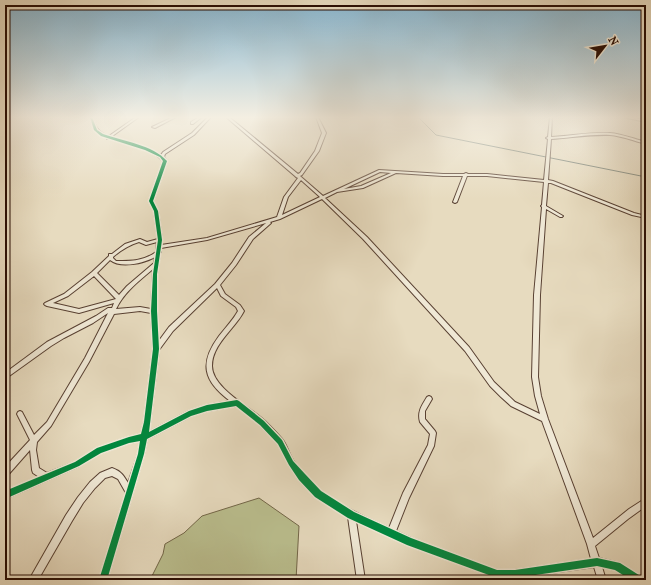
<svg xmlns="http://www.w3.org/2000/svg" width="651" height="585" font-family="'IM FELL French Canon',serif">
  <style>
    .green { fill: #babe8e; stroke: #726648 }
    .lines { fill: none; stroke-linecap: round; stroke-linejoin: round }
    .stream { stroke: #6b756b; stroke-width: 1 }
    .minor-casing { stroke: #584032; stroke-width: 2 }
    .minor { fill: #efe8d5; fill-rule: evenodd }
    .cycleway-casing { stroke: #efe8d5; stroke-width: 3 }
    .cycleway { fill: #00873e; fill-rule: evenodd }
  </style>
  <rect width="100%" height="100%" fill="#e7dbbf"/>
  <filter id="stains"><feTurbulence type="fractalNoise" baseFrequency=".005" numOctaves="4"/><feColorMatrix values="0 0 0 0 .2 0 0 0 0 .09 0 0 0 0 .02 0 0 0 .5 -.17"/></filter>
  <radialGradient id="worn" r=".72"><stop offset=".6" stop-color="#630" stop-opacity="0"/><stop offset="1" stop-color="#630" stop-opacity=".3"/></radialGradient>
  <path class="green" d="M 259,498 L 299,526 L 296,580 L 150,580 L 163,554 L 165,544 L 184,533 L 202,516 Z"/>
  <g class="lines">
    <path class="stream" d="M 418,117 L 436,135 L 646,177"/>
    <defs>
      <path id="minor" d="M 90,117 L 92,117 C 96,127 97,132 109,136 L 136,117 L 139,117 L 111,137 L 147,148 L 161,155 L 163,152 L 192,133 L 208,117 L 211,117 L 194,135 L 165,154 L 164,157 L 167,161 L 153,201 L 158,211 L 162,240 L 161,245 L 207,238 L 277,217 L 284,197 L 298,178 L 296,177 L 295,176 L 226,117 L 229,117 L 298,174 L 300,173 L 315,151 L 322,133 L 316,117 L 318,117 L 326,133 L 319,151 L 302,175 L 300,176 L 323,196 L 379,170 L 443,174 L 464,174 L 466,173 L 468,174 L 487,174 L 544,180 L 548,139 L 546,138 L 548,137 L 550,117 L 552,117 L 551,137 C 571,136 590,132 610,133 C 622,134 634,139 646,142 L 646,144 C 634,141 622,136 610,135 C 590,134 570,138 551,139 L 548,180 L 553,181 L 634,213 L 646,216 L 646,218 L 632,215 L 551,183 L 548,183 L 546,206 L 563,216 L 562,217 L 560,217 L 546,209 L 540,295 L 538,377 L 541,396 L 548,419 L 593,538 L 629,509 L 646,498 L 646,506 L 628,519 L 595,546 L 599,558 L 620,563 L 642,577 L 643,580 L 631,580 L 615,570 L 602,567 L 606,580 L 598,580 L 594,567 L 515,578 L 497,578 L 410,546 L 356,521 L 365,580 L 357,580 L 348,517 L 315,497 L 299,480 L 289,465 L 278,444 L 260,425 L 236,406 L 207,411 L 191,416 L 147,439 L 144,454 L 107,580 L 99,580 L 126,493 L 118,479 L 112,476 L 105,478 L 95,488 L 83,503 L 72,521 L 38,580 L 29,580 L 66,515 L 78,497 L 90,482 L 100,473 L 112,468 C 121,471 124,476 128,483 L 138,454 L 140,441 L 129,443 L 101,453 L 79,466 L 5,499 L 5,491 L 39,477 L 33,473 L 32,470 L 30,450 L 8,475 L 5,476 L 5,467 L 30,440 L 17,414 L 18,412 L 20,411 L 22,412 L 34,435 L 47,422 L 85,358 L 108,313 L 93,323 L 64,338 L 51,346 L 5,379 L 5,373 L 47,342 L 96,316 L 108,308 L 112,308 L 114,303 L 79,313 L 47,306 L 45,305 L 44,304 L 45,303 L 64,294 L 92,272 L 109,256 L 109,254 L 112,254 L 125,244 L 140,239 L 147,242 L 158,239 L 154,211 L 149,201 L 163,161 C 152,148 126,143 109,138 L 107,139 L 107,138 C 94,133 94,128 90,117 ZM 380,172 L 391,173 L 361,186 L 344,189 ZM 396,173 L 443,176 L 463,176 L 453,202 L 455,203 L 457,202 L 467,176 L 487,176 L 544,182 L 542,205 L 541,206 L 542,207 L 534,295 L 532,377 L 535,396 L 540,414 L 515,402 L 494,382 L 469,347 L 367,237 L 325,198 L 337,192 L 363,188 ZM 301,180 L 320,197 L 282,215 L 288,197 ZM 322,199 L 363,239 L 465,351 L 490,386 L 501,397 L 511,406 L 542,421 L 587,544 L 591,559 L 515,570 L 497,570 L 411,538 L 396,531 L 409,498 L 434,446 L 436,433 L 435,431 L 425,419 L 425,411 L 432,399 L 431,397 L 429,396 L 427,397 C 422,405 417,412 420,422 L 430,434 L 428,445 L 403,493 L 389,528 C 366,518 343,507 322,492 C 314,486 299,469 293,460 C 289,454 287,445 282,439 C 277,433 271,427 265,421 C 250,407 212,388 212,366 C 212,344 235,329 244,311 L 240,305 L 225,294 L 220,285 L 236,265 L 253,239 L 270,224 L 271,223 L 270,222 L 280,219 ZM 266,223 L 249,237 L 232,263 L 215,284 L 169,327 L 158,342 L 157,311 L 157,274 L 160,253 L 161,252 L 161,248 L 207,240 ZM 139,242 L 146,245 L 157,242 L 156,252 C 144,261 131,261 116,261 L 113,258 L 113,257 C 121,250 129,245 139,242 ZM 155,257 L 154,263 L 127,286 L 119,295 L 97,273 L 110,260 C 121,269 144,263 155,257 ZM 153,269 L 151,309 L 140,307 L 116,309 C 124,292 139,281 153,269 ZM 94,276 L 116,299 L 79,309 L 53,303 L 68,296 ZM 217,288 L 221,296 L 236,307 L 238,311 C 233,320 226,327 219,336 C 199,363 203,381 230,401 L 207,405 L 189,411 L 149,432 L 159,350 L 173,331 ZM 140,311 L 151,313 L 153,349 L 144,422 L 141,434 L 129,437 L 97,448 L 75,462 L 47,473 L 39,468 L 36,450 L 37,442 L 51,426 L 89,362 L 114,314 Z
        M 173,117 L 176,117 L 155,128 L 152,127 Z
        M 199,117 L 202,117 L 193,124 L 191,124 L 191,122 Z
        M 623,117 L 629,117 L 646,120 L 646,122 Z"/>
    </defs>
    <use href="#minor" class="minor-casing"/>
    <use href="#minor" class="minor"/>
    <defs>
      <path id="cycleway" d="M 90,117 L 92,117 L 97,130 L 103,134 C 123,141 153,145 167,161 L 153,201 L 158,211 L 162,240 L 157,274 L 157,311 L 159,349 L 149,432 L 189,411 L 207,405 L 237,400 L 239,401 L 264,421 L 282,440 L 293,461 L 305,474 L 321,491 L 354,512 L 411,538 L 497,570 L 515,570 L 597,558 L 620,563 L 642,577 L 643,580 L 631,580 L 615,570 L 597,566 L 515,578 L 497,578 L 407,545 L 348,518 L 315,497 L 299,480 L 289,465 L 278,444 L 260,425 L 236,406 L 207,411 L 191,416 L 147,439 L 144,454 L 107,580 L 99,580 L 138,454 L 140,441 L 129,443 L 101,453 L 79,466 L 5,499 L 5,491 L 75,462 L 97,448 L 129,437 L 141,434 L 144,422 L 153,349 L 151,311 L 153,274 L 158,240 L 154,211 L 149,201 L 163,161 L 160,157 L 145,150 L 101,136 L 94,130 Z"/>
    </defs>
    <use href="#cycleway" class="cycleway-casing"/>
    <use href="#cycleway" class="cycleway"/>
  </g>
  <linearGradient id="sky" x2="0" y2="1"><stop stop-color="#87b7d2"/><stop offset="0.59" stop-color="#f4efe2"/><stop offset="1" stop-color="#f4efe2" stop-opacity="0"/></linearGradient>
  <rect width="651" height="199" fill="url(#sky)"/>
  <rect width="651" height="585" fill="none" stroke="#e7dbbf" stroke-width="20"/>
  <rect x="6" y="6" width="639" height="573" fill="none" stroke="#290d03" stroke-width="2"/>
  <rect x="10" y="10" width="631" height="565" fill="none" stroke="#290d03"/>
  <g transform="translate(605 46) rotate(59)" stroke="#efe8d5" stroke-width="3" paint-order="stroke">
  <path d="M0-3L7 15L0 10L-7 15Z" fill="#290d03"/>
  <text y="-6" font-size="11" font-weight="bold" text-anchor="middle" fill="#290d03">N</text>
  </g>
  <rect width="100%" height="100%" filter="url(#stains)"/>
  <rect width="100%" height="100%" fill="url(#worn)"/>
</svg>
